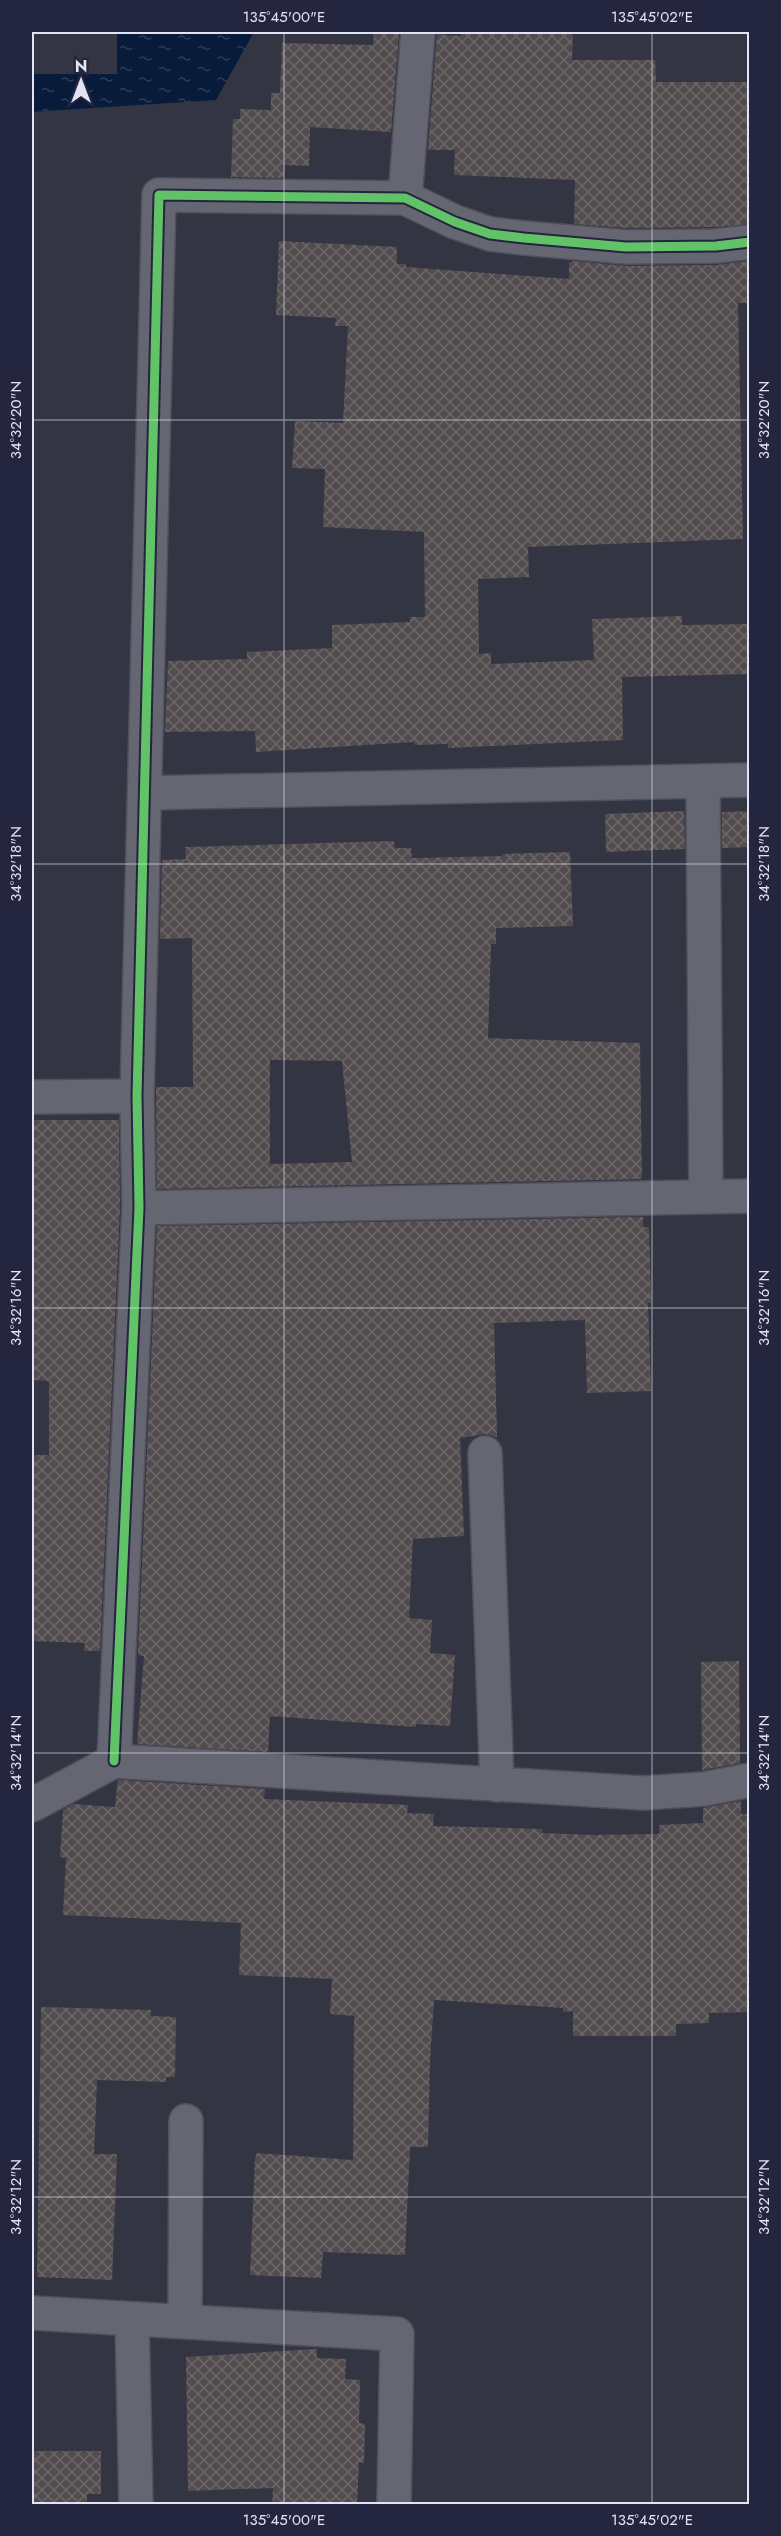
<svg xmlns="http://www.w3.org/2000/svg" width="781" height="2536" font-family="Jost,sans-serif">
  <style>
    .water { fill: url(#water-ripples) }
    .building { fill: url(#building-cross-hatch); fill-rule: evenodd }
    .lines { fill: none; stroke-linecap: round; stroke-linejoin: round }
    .minor-casing { stroke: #51515d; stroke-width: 36 }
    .minor { stroke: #656671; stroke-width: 33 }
    .cycleway-casing { stroke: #24253e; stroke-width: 13 }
    .cycleway { stroke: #61c268; stroke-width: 9 }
    .ticks { fill: none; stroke: #e2e3f4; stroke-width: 1.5; stroke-opacity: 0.45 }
    .neatline { fill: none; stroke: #e2e3f4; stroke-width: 2 }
    .ticks-label { font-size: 15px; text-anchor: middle; fill: #e2e3f4 }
  </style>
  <defs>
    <pattern id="water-ripples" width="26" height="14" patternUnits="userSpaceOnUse" patternTransform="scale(1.5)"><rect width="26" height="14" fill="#091b3b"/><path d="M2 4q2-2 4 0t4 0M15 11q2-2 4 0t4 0" fill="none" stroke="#2d3c58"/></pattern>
    <pattern id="building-cross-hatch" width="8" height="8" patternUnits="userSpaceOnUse" patternTransform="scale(1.5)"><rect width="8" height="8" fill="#524c4e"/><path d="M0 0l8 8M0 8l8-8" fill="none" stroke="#6b6668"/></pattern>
  </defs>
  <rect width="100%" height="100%" fill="#343543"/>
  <path class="water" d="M 117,32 L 254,32 L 216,100 L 32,112 L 32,74 L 117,74 Z"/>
  <path class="building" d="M 374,32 L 399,34 L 391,132 L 310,127 L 309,166 L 285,165 L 284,178 L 231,177 L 233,119 L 240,119 L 240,109 L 271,110 L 271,93 L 280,93 L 282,43 L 373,45 Z
    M 461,32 L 573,32 L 572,60 L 655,60 L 656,82 L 750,82 L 750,224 L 715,227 L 627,228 L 574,224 L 575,180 L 454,175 L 455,150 L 428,150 L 437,34 L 461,36 Z
    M 279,241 L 397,247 L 397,264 L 406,264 L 406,267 L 569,279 L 569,263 L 573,261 L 626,266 L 716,265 L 750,261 L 750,303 L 738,303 L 743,539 L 528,547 L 529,577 L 478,579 L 479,654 L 491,653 L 491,664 L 594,660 L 592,619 L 682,616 L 682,625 L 750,624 L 750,674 L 622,677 L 623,740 L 448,748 L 448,744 L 415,745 L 414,742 L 256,752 L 255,731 L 165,732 L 168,661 L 247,659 L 247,652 L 332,648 L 332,625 L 410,622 L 410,617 L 425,617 L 424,532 L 323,527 L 325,469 L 292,468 L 295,421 L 343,423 L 348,326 L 335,326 L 336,318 L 276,315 Z
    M 684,811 L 685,849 L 606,852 L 605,814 Z
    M 750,811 L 750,847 L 722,848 L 722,812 Z
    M 394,841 L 395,848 L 411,848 L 412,858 L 503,856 L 502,854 L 570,852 L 573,926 L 496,928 L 496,944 L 491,944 L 488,1038 L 640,1043 L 642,1179 L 157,1189 L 156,1087 L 193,1087 L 192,938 L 160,939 L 162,860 L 186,859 L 185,847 ZM 270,1060 L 342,1061 L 352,1162 L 270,1164 Z
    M 32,1120 L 119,1120 L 120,1208 L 100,1651 L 84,1651 L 85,1643 L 32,1641 L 32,1455 L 49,1455 L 49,1381 L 32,1380 Z
    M 643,1217 L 643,1227 L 649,1227 L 651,1303 L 648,1303 L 651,1391 L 587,1393 L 585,1320 L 494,1323 L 497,1437 L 485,1434 L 460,1438 L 464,1536 L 413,1539 L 409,1618 L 432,1620 L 430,1653 L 455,1655 L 450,1726 L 416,1724 L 416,1727 L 270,1716 L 268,1752 L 137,1744 L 144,1656 L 138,1655 L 157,1226 Z
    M 739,1661 L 740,1763 L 702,1770 L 701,1662 Z
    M 118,1780 L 265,1789 L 264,1799 L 408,1805 L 407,1813 L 434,1814 L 433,1826 L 542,1829 L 542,1833 L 591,1835 L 659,1834 L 659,1825 L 703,1823 L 703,1808 L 741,1801 L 741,1814 L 750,1814 L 750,2012 L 709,2013 L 709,2023 L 676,2024 L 676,2036 L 573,2036 L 573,2011 L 563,2012 L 563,2008 L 434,2000 L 430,2060 L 428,2147 L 410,2147 L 405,2255 L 323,2252 L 321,2278 L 250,2275 L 255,2159 L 257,2153 L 353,2160 L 354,2016 L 330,2014 L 332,1979 L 239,1975 L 241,1923 L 63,1915 L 66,1858 L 60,1857 L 63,1810 L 73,1804 L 115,1807 Z
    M 41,2007 L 151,2010 L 151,2016 L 176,2017 L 175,2077 L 166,2077 L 166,2082 L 97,2080 L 94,2154 L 117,2154 L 112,2280 L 37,2277 Z
    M 317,2349 L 317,2358 L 346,2359 L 345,2379 L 360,2380 L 359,2423 L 365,2424 L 364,2463 L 359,2462 L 357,2505 L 272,2505 L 273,2488 L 188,2491 L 186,2357 Z
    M 32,2451 L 101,2451 L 101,2494 L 87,2494 L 87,2505 L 32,2505 Z"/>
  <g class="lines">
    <defs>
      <path id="minor" d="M 405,198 L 418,32
        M 703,781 L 706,1197
        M 145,793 L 750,780
        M 32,1097 L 137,1096
        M 139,1208 L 750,1196
        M 485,1453 L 497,1785
        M 114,1761 L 139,1208 L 137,1096 L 159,195 L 405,198 L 455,222 L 490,234 L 524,238 L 626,247 L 716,246 L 750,242
        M 32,1805 L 114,1761 L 643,1793 L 704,1789 L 750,1780
        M 32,2313 L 397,2334 L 394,2504
        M 132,2319 L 136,2504
        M 185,2322 L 186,2121"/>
    </defs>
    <use href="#minor" class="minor-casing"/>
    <use href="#minor" class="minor"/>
    <defs>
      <path id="cycleway" d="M 114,1761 L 139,1208 L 137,1096 L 159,195 L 405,198 L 455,222 L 490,234 L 524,238 L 626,247 L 716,246 L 750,242"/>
    </defs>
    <use href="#cycleway" class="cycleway-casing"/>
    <use href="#cycleway" class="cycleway"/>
  </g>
  <path class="ticks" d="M 284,32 L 284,2504M 652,32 L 652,2504M 32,420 L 750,420M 32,864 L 750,864M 32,1308 L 750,1308M 32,1753 L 750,1753M 32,2197 L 750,2197"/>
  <rect width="781" height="2536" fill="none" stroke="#24253e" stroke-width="66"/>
  <g transform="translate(81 81)" stroke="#24253e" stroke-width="4.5" paint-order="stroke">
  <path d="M0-4.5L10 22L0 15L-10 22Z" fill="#e2e3f4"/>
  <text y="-9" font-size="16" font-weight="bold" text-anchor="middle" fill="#e2e3f4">N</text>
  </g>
  <rect x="33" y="33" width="715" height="2470" class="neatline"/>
  <g class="ticks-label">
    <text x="284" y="22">135°45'00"E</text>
    <text x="652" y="22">135°45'02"E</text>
    <text transform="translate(16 420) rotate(-90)" y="5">34°32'20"N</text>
    <text transform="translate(764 420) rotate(-90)" y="5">34°32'20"N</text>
    <text transform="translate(16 864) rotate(-90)" y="5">34°32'18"N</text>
    <text transform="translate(764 864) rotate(-90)" y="5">34°32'18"N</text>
    <text transform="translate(16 1308) rotate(-90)" y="5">34°32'16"N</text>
    <text transform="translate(764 1308) rotate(-90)" y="5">34°32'16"N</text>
    <text transform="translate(16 1753) rotate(-90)" y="5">34°32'14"N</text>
    <text transform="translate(764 1753) rotate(-90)" y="5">34°32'14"N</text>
    <text transform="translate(16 2197) rotate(-90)" y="5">34°32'12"N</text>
    <text transform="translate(764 2197) rotate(-90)" y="5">34°32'12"N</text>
    <text x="284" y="2525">135°45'00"E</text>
    <text x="652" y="2525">135°45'02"E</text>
  </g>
</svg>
